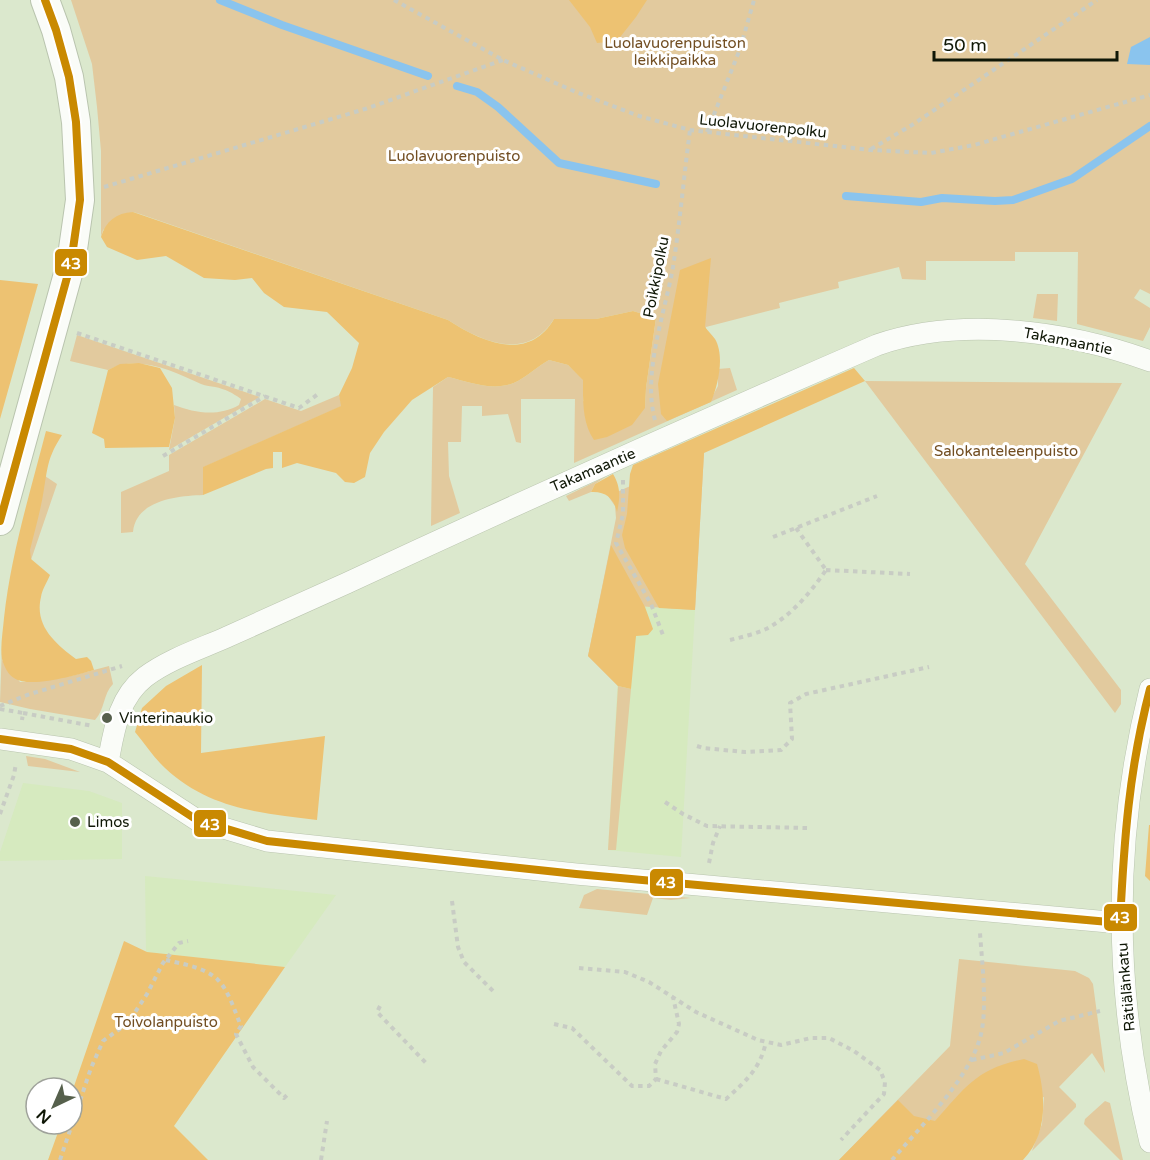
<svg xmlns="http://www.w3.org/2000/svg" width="1150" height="1160" font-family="'Varela Round',sans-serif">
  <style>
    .built { fill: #d6eabf }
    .green { fill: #e2ca9e }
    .forest { fill: #edc272 }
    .water { fill: #8ac4ee }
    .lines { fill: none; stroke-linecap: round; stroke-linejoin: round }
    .stream { stroke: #8ac4ee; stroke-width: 8 }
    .street-casing { stroke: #b9c4ae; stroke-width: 22 }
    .secondary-casing { stroke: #b9c4ae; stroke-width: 30 }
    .path { stroke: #c8ccc4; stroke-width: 4; stroke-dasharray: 4.5 4.5; stroke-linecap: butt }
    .street { stroke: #fafcf8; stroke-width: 21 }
    .secondary { stroke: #fafcf8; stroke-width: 28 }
    .bus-1-casing { stroke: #fff; stroke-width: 12 }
    .bus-1 { stroke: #c98901; stroke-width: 8 }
    .poi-dot { fill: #56604c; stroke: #fff; stroke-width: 2 }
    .labels { text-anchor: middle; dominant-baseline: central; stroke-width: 6; stroke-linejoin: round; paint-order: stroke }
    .park-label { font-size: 15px; fill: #724e22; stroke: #fff }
    .street-label { font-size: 15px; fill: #0f1706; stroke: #fff }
    .poi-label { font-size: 15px; fill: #0f1706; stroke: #fff; text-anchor: start }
    .line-badge { stroke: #fff; stroke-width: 2 }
    .badge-label { font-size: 16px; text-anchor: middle; font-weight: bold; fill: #fff }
  </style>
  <rect width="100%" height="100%" fill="#dbe8cd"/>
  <path class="built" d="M 622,605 L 695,610 L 681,857 L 608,850 Z
    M 23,783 L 89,791 L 122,803 L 122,859 L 0,861 L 0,852 Z
    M 145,876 L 336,895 L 285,967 L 146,952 Z"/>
  <path class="green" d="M 71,0 L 1150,0 L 1150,294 L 1140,289 L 1134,298 L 1150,308 L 1150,327 L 1143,341 L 1077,324 L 1078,252 L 1015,252 L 1015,261 L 926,261 L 926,280 L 902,279 L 899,267 L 838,282 L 839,288 L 779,303 L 780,308 L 706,327 L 701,382 L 710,401 L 718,386 L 718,369 L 730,368 L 737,390 L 574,463 L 575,399 L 521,399 L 521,443 L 516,442 L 508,414 L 482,416 L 482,406 L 462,406 L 461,442 L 448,442 L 449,476 L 460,513 L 431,526 L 433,387 L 448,377 C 470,382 496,393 518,381 C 529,375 538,366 549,360 L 568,365 L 584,380 L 583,401 L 645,408 L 646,388 L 656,318 L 633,311 L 596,319 L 554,319 C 527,362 482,342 448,320 L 140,214 L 133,212 L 103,230 L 101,237 L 101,151 L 97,107 L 92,64 Z
    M 1037,294 L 1058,294 L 1057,321 L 1033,318 Z
    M 77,335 L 260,397 L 169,450 L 175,418 L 174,405 C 195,413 218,417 239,405 L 241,399 C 233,393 225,389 215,387 C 211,386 206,386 201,384 C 173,371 138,354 108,370 L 70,361 Z
    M 865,381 L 1122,383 L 1025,564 L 1121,690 L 1121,704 L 1115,713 Z
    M 339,395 L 342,406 L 204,467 L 203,495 C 177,496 136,500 133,532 L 121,533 L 121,492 L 169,471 L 169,455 L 265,399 L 301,411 Z
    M 704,453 L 695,610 L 622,605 L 618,686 L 631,689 L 616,850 L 608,850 L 618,686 L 588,656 L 616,518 L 615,506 L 608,496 Z
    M 39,472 L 57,484 L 7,630 Z
    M 607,476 L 595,484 L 591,492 L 569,501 L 566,496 Z
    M 2,646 L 2,660 L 20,682 L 23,682 L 71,676 L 109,666 L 113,684 C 103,694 105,709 95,720 L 30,709 L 0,702 Z
    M 26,756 L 45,759 L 80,772 L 28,766 Z
    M 597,889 L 691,898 L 671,900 L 653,898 L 647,915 L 579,908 L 584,895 Z
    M 959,959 L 1075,971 L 1089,978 L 1093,984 L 1105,1073 L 1092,1053 L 1059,1087 L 1076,1104 L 1076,1107 L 1032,1151 L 1042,1124 L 1044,1097 L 839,1160 L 950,1046 Z
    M 1105,1101 L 1110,1103 L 1123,1160 L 1120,1160 L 1084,1124 L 1085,1119 Z"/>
  <path class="forest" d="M 569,0 L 647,0 L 636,17 L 617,41 L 597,43 L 590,27 Z
    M 133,212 L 448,320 C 482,342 528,363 554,319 L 596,319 L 633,311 L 656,318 L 646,388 L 645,408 L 632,425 L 607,437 L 594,440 C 582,423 583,400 583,380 L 568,365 L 549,360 C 538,366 529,375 518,381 C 496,393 470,382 448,377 L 412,400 L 384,432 L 370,453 L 365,477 L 354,483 L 345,482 L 336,473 L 297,463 L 282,468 L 282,452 L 273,452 L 273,468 L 266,469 L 203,495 L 203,467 L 341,406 L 339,395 L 352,368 L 359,343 L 327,312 L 284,307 L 264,293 L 252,278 L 235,280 L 204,278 L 166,256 L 137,260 L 107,247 L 101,237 C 106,221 116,213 133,212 Z
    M 711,258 L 705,327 C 708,331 712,335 715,339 C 725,356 718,385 711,402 L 667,421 L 661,414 L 658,384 L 680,270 Z
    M 0,280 L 38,284 L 0,419 Z
    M 139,363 L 160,368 L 172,388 L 175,418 L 169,447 L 105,448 L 104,439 L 92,433 L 108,370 L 120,364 Z
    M 854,368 L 865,381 L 704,453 L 695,610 L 659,608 L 625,548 L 622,535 L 627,514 L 630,474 L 633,465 Z
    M 46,431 L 62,435 C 48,457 48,465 44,489 C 41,509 35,530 30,550 L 31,559 L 50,575 C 47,582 42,590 41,597 C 34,626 56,644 76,659 L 87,657 L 91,661 L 94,670 C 76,675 30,689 14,678 C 8,675 4,666 2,659 C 0,646 3,631 4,618 C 11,554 30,493 46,431 Z
    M 613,474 C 621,487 620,498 617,512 C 614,498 605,491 591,492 L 595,484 Z
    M 611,545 L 645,607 L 653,629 L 648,635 L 636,636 L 631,689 L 618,686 L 588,656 Z
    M 202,665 L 201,753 L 325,736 L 317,820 C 260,813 209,809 165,768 C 154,758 145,744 135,732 L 142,708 L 166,686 Z
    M 1149,825 L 1150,825 L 1150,881 L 1145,876 Z
    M 124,941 L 147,952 L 285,967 L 174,1126 L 208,1160 L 48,1160 L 61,1124 L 72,1124 L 72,1092 Z
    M 1024,1059 L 1037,1064 C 1046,1096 1048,1135 1023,1160 L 839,1160 L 898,1100 L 914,1116 L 935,1121 C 966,1087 976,1069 1024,1059 Z"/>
  <path class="water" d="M 1150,37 L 1150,65 L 1127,64 L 1131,47 Z"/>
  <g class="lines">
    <path class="stream" d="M 220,0 L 282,25 L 428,76
      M 457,86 L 477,92 L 498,107 L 559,163 L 656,184
      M 846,196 L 921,202 L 942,198 L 995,201 L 1013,200 L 1072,179 L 1150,126"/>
    <defs>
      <path id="street" d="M 1150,689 C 1112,841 1113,990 1150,1142
        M 0,739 L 71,749 L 108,762 L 197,820 L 267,841 L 576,874 L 1120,923
        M 108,762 C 114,731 118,698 145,677 C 169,659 200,649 227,637 C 267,619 307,601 347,583 C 523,501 699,422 877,345 C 961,316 1068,331 1150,361"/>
      <path id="secondary" d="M 0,521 L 71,263 L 80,200 L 76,122 L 69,77 L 56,30 L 45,0"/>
    </defs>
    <use href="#street" class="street-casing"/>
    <use href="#secondary" class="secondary-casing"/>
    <path class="path" d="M 394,0 L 503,60 L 576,92 L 639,116 L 690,130 L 870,150 L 931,153 L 974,145 L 1150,95
      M 707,132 L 740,49 L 754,0
      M 871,149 L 912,125 L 1097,0
      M 104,187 L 365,109 L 503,60
      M 77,333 L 299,408 L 318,394
      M 655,420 C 642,373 665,313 673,267 C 680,222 684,175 690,130
      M 163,456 L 265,396
      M 623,480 L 623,514 L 616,543 L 651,604 L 663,635
      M 796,528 L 826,570
      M 773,537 L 877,496
      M 826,570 L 910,574
      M 730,640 C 742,637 755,634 766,629 C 791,616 810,593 826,570
      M 0,706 L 27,695 L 122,666
      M 0,709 L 23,713 L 22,720
      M 23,713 L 93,726
      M 697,746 L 703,748 L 745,752 L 781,750 L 792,739 L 790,703 L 806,694 L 929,667
      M 665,802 L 683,814 L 707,826 L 808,828
      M 0,814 L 14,775 L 16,763
      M 709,863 L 713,843 L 720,826
      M 452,901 L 458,947 L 464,962 L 495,993
      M 166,960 C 182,964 205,967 218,980 C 229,991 235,1012 241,1026 L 236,1034 L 253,1067 L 284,1098 L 287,1095
      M 579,968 L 625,972 L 649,982 L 696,1012 L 758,1040 L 781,1045 L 811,1038 L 829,1038 L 854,1051 L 880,1070 L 885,1082 L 884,1094 L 841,1140
      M 380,1006 L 377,1012 L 428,1065
      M 554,1024 L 572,1028 L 632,1086 L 649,1086 L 656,1079 L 655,1064 L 661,1051 L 677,1032 L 679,1024 L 673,997
      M 972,1060 L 1004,1053 L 1059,1021 L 1100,1011
      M 656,1079 L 726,1099 C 746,1081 760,1069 766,1042
      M 60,1160 L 91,1068 L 103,1041 L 128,1023 L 147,994 L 163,963 L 179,943 L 188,941
      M 321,1160 L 327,1121
      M 892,1160 C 920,1127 968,1080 980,1038 C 988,1010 982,963 980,933"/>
    <use href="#street" class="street"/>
    <use href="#secondary" class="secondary"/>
    <defs>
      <path id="bus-1" d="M 0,521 L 71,263 L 80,200 L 76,122 L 69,77 L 56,30 L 45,0
        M 0,739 L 71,749 L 108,762 L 197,820 L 267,841 L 576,874 L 1120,923 C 1124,841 1129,769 1150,689"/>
    </defs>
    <use href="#bus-1" class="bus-1-casing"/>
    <use href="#bus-1" class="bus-1"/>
  </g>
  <g class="poi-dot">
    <circle cx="107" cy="718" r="6"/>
    <circle cx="75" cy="822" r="6"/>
  </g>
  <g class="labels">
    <g class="park-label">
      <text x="675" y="43">Luolavuorenpuiston<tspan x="675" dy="17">leikkipaikka</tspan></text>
      <text x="454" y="156">Luolavuorenpuisto</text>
      <text x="1006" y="451">Salokanteleenpuisto</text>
      <text x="166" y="1022">Toivolanpuisto</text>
    </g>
    <g class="street-label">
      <text transform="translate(763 126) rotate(6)">Luolavuorenpolku</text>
      <text transform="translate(656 277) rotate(-79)">Poikkipolku</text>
      <text transform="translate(1068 341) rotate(11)">Takamaantie</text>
      <text transform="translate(593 470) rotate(-23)">Takamaantie</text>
      <text transform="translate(1126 987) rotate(-95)">Rätiälänkatu</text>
    </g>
    <g class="poi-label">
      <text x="119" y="718">Vinterinaukio</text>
      <text x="87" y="822">Limos</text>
    </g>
  </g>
  <g class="line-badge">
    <rect x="54" y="248" width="34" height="29" rx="6" fill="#c98901"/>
    <rect x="193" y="809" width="34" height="29" rx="6" fill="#c98901"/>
    <rect x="649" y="868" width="35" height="29" rx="6" fill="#c98901"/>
    <rect x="1103" y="903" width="35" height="29" rx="6" fill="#c98901"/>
  </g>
  <g class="badge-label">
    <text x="71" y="269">43</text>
    <text x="210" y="830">43</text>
    <text x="666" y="888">43</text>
    <text x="1120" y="923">43</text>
  </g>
  <g transform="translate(54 1106) rotate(224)"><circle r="28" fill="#ffffff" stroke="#9fa29b" stroke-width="1.5"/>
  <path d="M0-4.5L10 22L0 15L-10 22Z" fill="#56604c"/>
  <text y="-9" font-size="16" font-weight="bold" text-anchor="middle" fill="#0f1706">N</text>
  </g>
  <path d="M934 51v9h183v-9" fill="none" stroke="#0f1706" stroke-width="3"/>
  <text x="943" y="51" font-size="18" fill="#0f1706" stroke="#ffffff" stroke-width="4.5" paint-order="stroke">50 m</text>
</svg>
